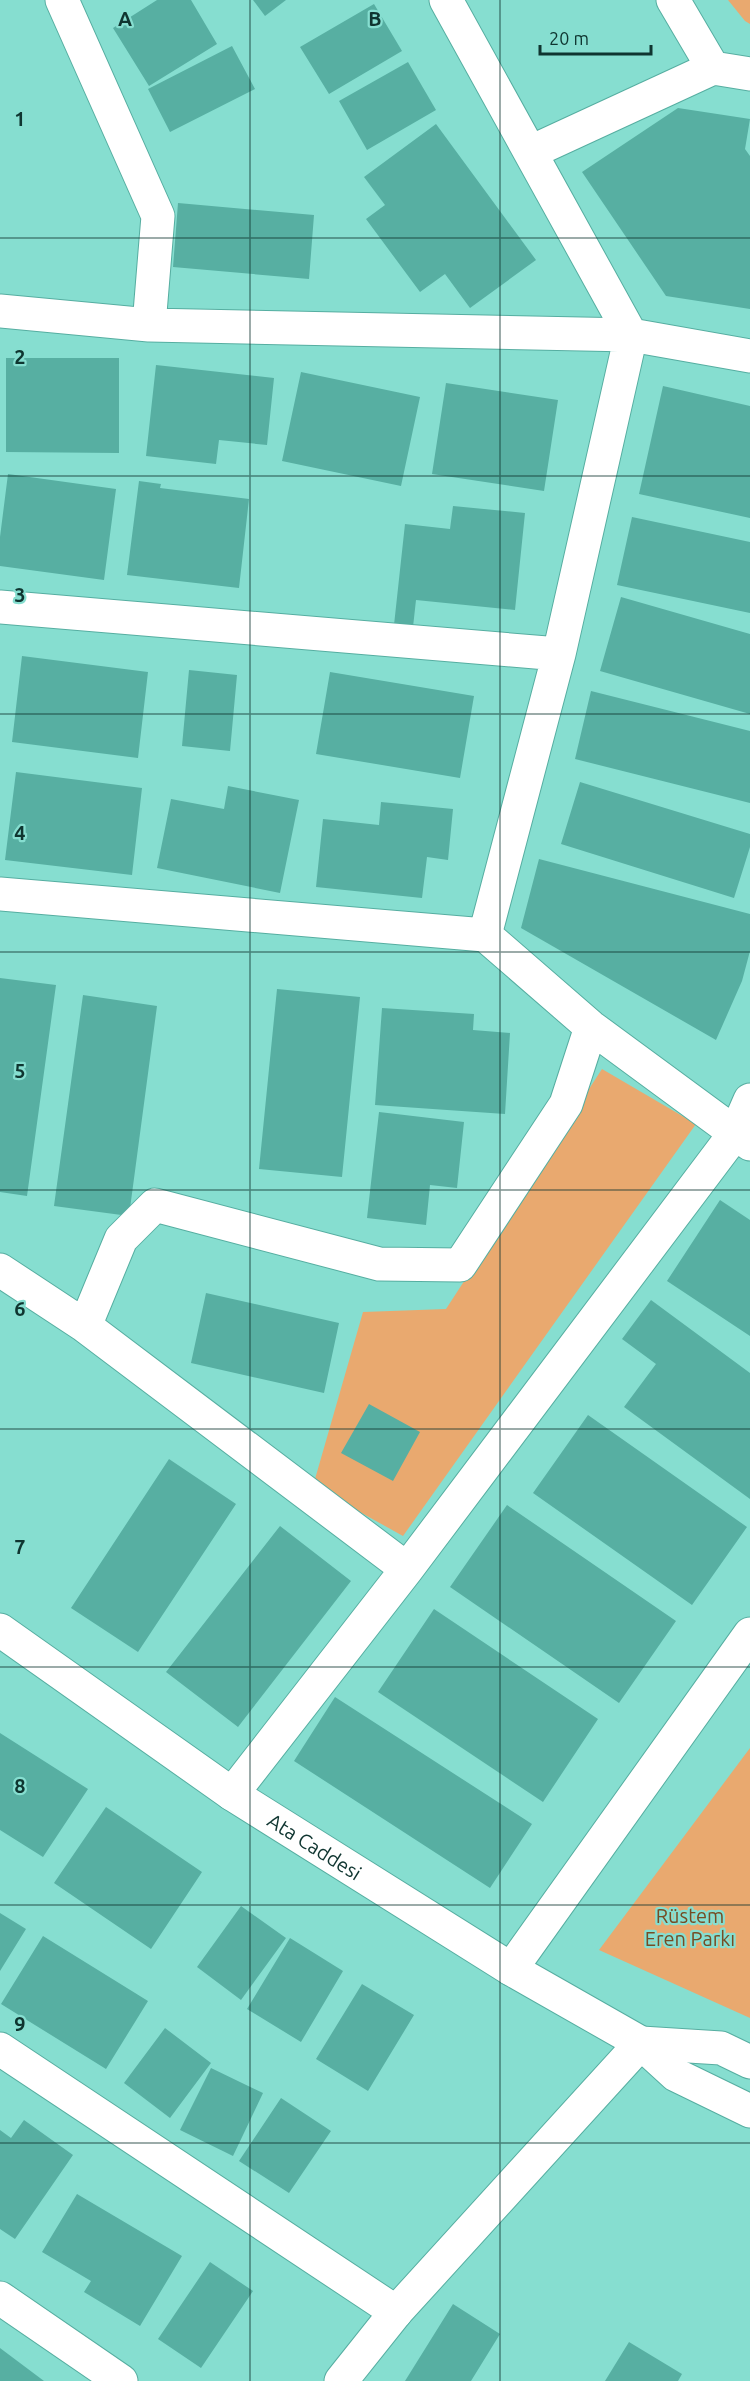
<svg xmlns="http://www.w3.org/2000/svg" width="750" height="2381" font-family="Ubuntu,sans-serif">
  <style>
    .green { fill: #e9a96f }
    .building { fill: #57afa2 }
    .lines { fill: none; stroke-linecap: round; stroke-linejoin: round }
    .minor-casing { stroke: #56aea1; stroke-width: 35 }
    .tertiary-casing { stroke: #56aea1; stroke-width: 35 }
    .minor { stroke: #fff; stroke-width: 33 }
    .tertiary { stroke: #fff; stroke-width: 33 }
    .grid { fill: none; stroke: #0f3530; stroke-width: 1.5; stroke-opacity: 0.55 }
    .labels { text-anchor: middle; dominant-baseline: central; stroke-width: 4.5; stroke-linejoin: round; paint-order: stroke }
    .street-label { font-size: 20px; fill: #0f3530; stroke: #86ded0 }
    .park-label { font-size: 20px; fill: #764c24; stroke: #86ded0 }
    .grid-label { font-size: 20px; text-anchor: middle; font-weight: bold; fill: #0f3530; stroke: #86ded0; stroke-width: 4.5; stroke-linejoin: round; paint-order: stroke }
  </style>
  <rect width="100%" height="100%" fill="#86ded0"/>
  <path class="green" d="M 728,0 L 750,0 L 750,24 L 745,21 Z
    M 602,1069 L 696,1124 L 403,1536 L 313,1486 L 363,1312 L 446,1309 Z
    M 750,1748 L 750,2018 L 599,1950 Z"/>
  <path class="building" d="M 157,0 L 191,0 L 217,44 L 149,86 L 113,28 Z
    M 253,0 L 286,0 L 265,16 Z
    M 374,4 L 402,51 L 329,94 L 300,47 Z
    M 232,46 L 255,89 L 170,132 L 148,89 Z
    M 408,62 L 436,110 L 367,150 L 339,101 Z
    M 678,108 L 750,119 L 745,149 L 750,156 L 750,309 L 666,296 L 582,172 Z
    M 436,124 L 536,260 L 470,308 L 445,274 L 420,292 L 366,219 L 385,205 L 364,177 Z
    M 178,203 L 314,215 L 309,279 L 173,267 Z
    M 6,358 L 119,358 L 119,453 L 6,452 Z
    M 156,365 L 274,378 L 267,445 L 219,440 L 216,464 L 146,456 Z
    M 301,372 L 420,397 L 401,486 L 282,461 Z
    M 446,383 L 558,400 L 544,491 L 432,474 Z
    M 663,386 L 750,406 L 750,518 L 639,494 Z
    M 8,474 L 116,489 L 104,580 L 0,566 L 0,537 Z
    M 139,481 L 161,484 L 160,488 L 249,499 L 239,588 L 127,575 Z
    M 453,506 L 525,513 L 515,610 L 416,600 L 413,627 L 394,625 L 405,524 L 450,529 Z
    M 632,517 L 750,542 L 750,613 L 617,585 Z
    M 621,597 L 750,634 L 750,714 L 600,671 Z
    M 22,656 L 148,672 L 138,758 L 12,742 Z
    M 189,670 L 237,675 L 230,751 L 182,746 Z
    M 330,672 L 474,696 L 460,778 L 316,754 Z
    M 591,691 L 750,731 L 750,803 L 575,759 Z
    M 16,772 L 142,788 L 132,875 L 5,860 Z
    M 580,782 L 750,834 L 750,847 L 734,898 L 561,844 Z
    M 228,786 L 299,800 L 280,893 L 157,868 L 171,799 L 224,809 Z
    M 381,802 L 453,809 L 448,860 L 427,857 L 422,898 L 316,887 L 323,819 L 379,825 Z
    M 539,859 L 750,914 L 750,951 L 742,981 L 716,1040 L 521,928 Z
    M 0,978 L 56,985 L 27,1196 L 0,1192 Z
    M 277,989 L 360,997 L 342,1177 L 259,1169 Z
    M 83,995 L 157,1006 L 129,1216 L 54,1206 Z
    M 382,1008 L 474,1014 L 473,1030 L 510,1033 L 505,1114 L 375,1105 Z
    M 379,1112 L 464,1122 L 457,1188 L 430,1185 L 426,1225 L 367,1218 Z
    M 720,1200 L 750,1220 L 750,1336 L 667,1281 Z
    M 206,1293 L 339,1323 L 324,1393 L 191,1363 Z
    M 651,1300 L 750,1373 L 750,1499 L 624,1407 L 656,1364 L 622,1339 Z
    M 369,1404 L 420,1432 L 393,1481 L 341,1453 Z
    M 588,1415 L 747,1527 L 692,1605 L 533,1493 Z
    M 169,1459 L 236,1504 L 138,1652 L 71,1608 Z
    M 507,1505 L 676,1621 L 619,1703 L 450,1587 Z
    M 280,1526 L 351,1581 L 238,1727 L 166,1672 Z
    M 434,1609 L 598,1719 L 543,1802 L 378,1692 Z
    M 335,1697 L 532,1824 L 490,1888 L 294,1761 Z
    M 0,1733 L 88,1789 L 43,1857 L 0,1830 Z
    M 106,1807 L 202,1872 L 151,1949 L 54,1883 Z
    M 241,1906 L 286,1938 L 241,2000 L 197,1967 Z
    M 0,1913 L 26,1929 L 0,1971 Z
    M 43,1936 L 148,2001 L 106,2069 L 1,2004 Z
    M 290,1938 L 343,1971 L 301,2042 L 247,2009 Z
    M 362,1984 L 414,2015 L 368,2091 L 316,2059 Z
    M 165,2028 L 211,2063 L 170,2118 L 124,2083 Z
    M 211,2068 L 263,2093 L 233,2156 L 180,2130 Z
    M 281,2098 L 331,2131 L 289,2193 L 239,2161 Z
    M 24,2120 L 73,2155 L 15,2239 L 0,2229 L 0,2130 L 11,2138 Z
    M 77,2194 L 182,2256 L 140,2326 L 84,2292 L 91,2281 L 42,2252 Z
    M 210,2262 L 253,2291 L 201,2368 L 158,2339 Z
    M 453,2304 L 500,2334 L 471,2381 L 405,2381 Z
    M 629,2342 L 682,2374 L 678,2381 L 605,2381 Z
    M 0,2348 L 44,2381 L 0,2381 Z"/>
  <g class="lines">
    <defs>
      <path id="minor" d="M 62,0 L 158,216 L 149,325
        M 446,0 L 631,335 L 559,654 L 485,935
        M 673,0 L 713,68 L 750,74
        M 531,152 L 713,68
        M 0,311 L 149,325 L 631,335 L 750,356
        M 0,607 L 559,654
        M 0,894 L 485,935 L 591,1027 L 750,1144
        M 0,1270 L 85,1326 L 407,1569
        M 85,1326 L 121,1239 L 155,1205 L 379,1264 L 460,1265 L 566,1104 L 591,1027
        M 232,1794 L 407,1569 L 736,1132 L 750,1100
        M 511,1969 L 750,1634
        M 0,2049 L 396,2312
        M 0,2298 L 121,2381"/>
      <g id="tertiary">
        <path id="s1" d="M 0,1630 L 232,1794 L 511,1969 L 641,2043 L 676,2075 L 750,2111"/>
        <path d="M 641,2043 L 721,2048 L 750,2062"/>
        <path d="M 341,2381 L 396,2312 L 641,2043"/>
      </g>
    </defs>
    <use href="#minor" class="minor-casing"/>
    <use href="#tertiary" class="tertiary-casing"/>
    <use href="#minor" class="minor"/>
    <use href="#tertiary" class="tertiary"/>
  </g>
  <path class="grid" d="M 250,0 L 250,2381M 500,0 L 500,2381M 0,238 L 750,238M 0,476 L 750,476M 0,714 L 750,714M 0,952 L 750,952M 0,1190 L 750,1190M 0,1429 L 750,1429M 0,1667 L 750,1667M 0,1905 L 750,1905M 0,2143 L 750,2143"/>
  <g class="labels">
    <g class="street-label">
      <text stroke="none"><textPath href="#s1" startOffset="382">Ata Caddesi</textPath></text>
    </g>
    <g class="park-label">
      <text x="690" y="1915">Rüstem<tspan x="690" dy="23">Eren Parkı</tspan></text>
    </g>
  </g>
  <g class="grid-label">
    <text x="125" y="26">A</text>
    <text x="375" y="26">B</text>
    <text x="20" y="126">1</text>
    <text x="20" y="364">2</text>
    <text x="20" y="602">3</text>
    <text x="20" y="840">4</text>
    <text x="20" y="1078">5</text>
    <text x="20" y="1316">6</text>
    <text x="20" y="1554">7</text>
    <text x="20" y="1793">8</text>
    <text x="20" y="2031">9</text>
  </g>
  <path d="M540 45v9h111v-9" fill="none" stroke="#0f3530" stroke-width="3"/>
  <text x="549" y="45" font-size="18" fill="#0f3530" stroke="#86ded0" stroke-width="4.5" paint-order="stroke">20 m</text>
</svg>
